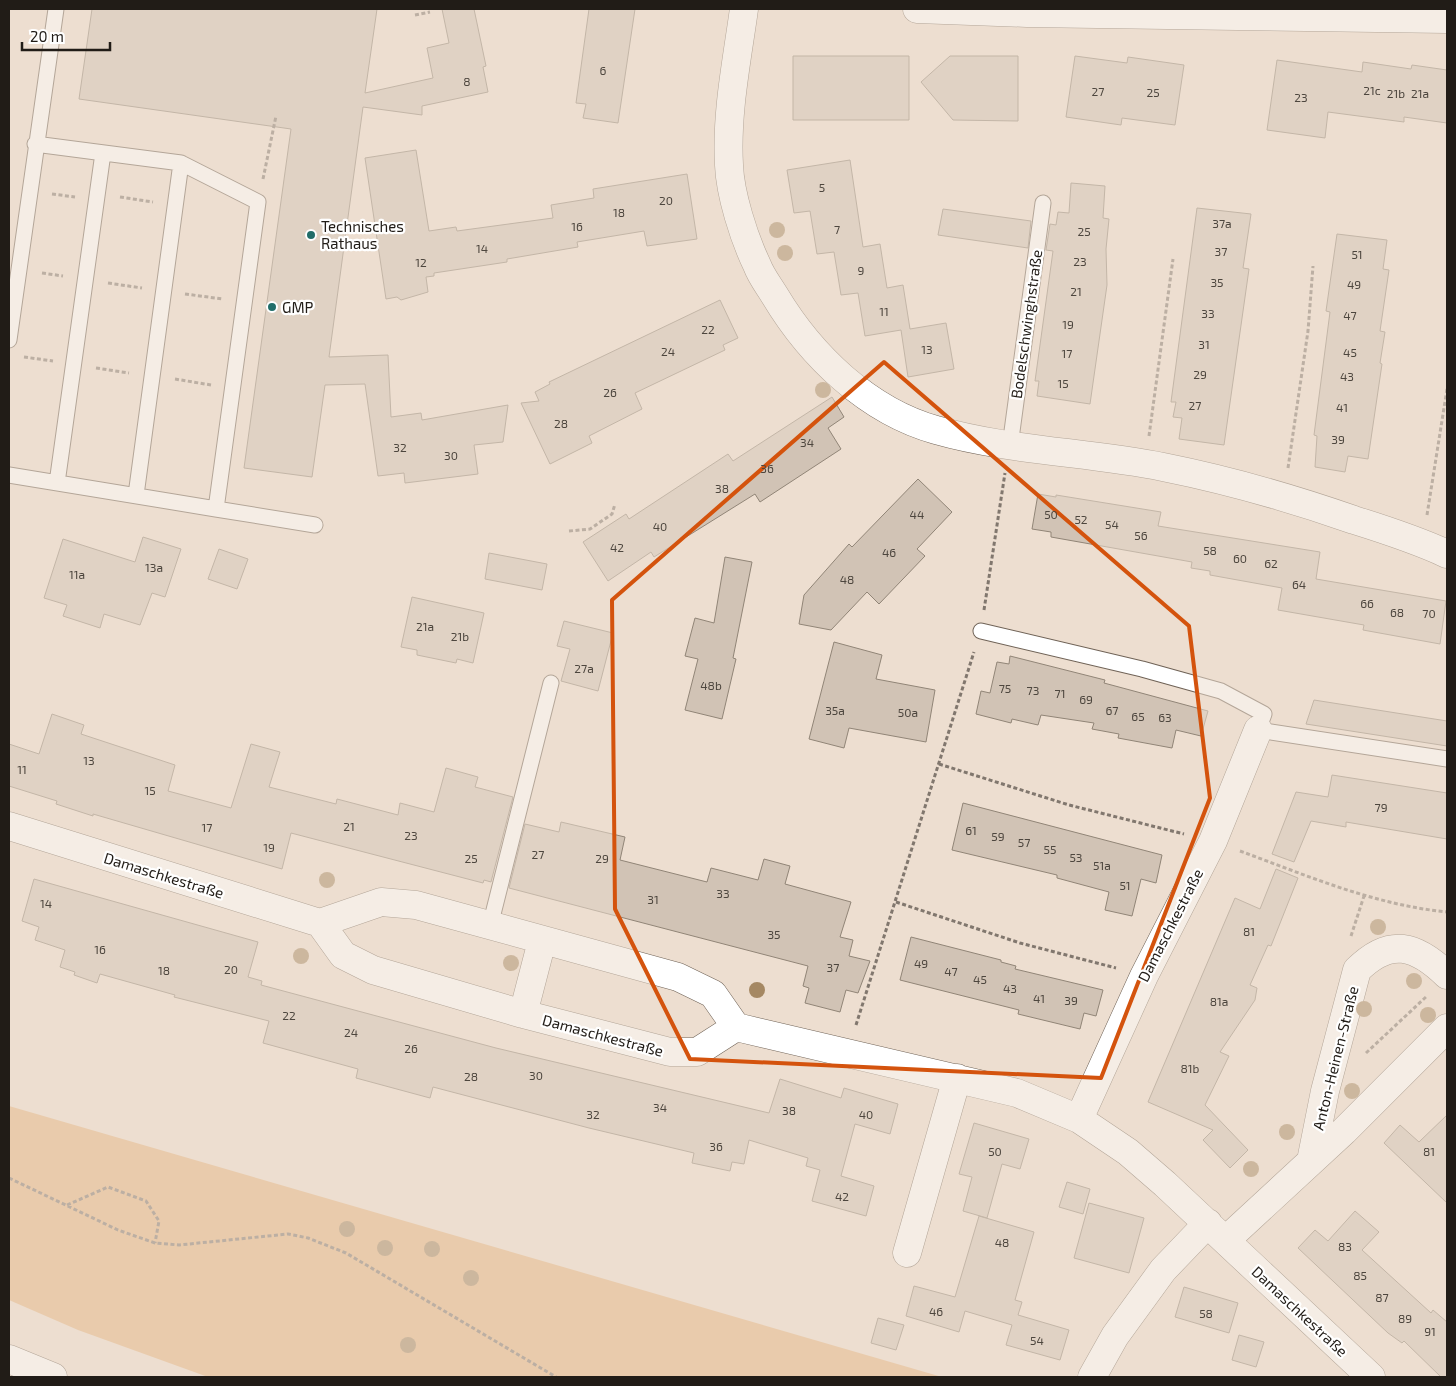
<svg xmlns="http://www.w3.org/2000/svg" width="1456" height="1386" font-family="'Exo 2',sans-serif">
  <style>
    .green { fill: #e4b482 }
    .building { fill: #d1c3b5; stroke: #918577 }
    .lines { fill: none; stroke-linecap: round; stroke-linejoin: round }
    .service-casing { stroke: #6f6256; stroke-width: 17 }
    .minor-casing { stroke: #6f6256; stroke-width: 29 }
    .secondary-casing { stroke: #6f6256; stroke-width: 29 }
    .path { stroke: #81776e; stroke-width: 3; stroke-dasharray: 4 2.5; stroke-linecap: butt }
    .service { stroke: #fff; stroke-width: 15 }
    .minor { stroke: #fff; stroke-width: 28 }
    .secondary { stroke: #fff; stroke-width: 28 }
    .tree { fill: #a58863 }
    .marked { fill: none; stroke: #d4530d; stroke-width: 4; stroke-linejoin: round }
    .poi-dot { fill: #216d69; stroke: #fff; stroke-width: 2 }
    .labels { text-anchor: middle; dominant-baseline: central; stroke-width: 4.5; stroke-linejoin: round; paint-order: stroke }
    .number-label { font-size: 12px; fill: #4d463e }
    .poi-label { font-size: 15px; fill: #211c17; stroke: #fff; text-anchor: start }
    .street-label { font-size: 15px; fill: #211c17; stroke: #fff }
  </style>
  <rect width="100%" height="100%" fill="#edded0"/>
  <path class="green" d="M 9,1106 L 942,1377 L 208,1377 L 78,1330 L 9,1300 Z"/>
  <path class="building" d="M 92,9 L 377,9 L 365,93 L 433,78 L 427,48 L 449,43 L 442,9 L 474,9 L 486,66 L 483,67 L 488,92 L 422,106 L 422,115 L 363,107 L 329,357 L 388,355 L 391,417 L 421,413 L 422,420 L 508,405 L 503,442 L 474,445 L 478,474 L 405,483 L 404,473 L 378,476 L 365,384 L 325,385 L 312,477 L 244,468 L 291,129 L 79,99 Z
    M 589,9 L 635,9 L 618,123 L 583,118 L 586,104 L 576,103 Z
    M 793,56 L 909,56 L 909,120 L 793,120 Z
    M 950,56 L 1018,56 L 1018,121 L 953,120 L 921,82 Z
    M 1075,56 L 1127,63 L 1128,57 L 1184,65 L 1175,125 L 1122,118 L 1121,125 L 1066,117 Z
    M 1277,60 L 1362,72 L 1363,62 L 1411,69 L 1412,65 L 1447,70 L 1447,123 L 1404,117 L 1404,122 L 1328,112 L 1325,138 L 1267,130 Z
    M 416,150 L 429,231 L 456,227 L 457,231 L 553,218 L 551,205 L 594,198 L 593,189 L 687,174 L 697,239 L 647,246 L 644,231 L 577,242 L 578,247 L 507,259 L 507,262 L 434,273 L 434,276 L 426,277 L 428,292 L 401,300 L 397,297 L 386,299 L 365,158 Z
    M 850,160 L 863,247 L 880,244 L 887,288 L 903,285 L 910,329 L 946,323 L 954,369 L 908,377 L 901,330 L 865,336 L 858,293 L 841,295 L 834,252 L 817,254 L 810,211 L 794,213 L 787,170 Z
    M 1071,183 L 1105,186 L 1103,218 L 1109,219 L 1106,249 L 1107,285 L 1090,404 L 1037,396 L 1039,381 L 1035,381 L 1053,251 L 1046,250 L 1050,224 L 1056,225 L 1058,212 L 1069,213 Z
    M 1197,208 L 1251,214 L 1243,268 L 1249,269 L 1224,445 L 1179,439 L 1182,418 L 1173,417 L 1176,402 L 1171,402 Z
    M 943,209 L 1031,221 L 1028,248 L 938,235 Z
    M 1337,234 L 1387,240 L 1383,269 L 1389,270 L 1380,331 L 1385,332 L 1380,363 L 1382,364 L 1368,459 L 1348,456 L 1345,472 L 1315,467 L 1317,436 L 1314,435 L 1330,312 L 1326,311 Z
    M 720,300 L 738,338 L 723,345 L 725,350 L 635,393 L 642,409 L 589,436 L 592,443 L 550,464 L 521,403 L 539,401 L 535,392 L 550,384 L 549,382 Z
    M 832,397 L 844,417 L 828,428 L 841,449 L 760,502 L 755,494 L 654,557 L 651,552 L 608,581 L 583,542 L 626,514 L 629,519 L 728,454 L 733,461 Z
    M 918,479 L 952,512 L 917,549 L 925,556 L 879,604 L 867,592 L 831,630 L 799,624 L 804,595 L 849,544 L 852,547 Z
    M 1038,494 L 1056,497 L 1056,495 L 1161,512 L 1158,526 L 1320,552 L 1316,579 L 1446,601 L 1440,644 L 1363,630 L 1364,625 L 1278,610 L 1282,588 L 1210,575 L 1210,571 L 1191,568 L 1192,562 L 1051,537 L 1051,532 L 1032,529 Z
    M 143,537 L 181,549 L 165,597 L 152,593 L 140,625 L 104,614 L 100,628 L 63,616 L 67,605 L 44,598 L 63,539 L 135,562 Z
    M 219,549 L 248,559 L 237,589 L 208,579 Z
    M 489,553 L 547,564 L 542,590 L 485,579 Z
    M 725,557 L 752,562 L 733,658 L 736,659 L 722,719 L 685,710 L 698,659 L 685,656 L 695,618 L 714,623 Z
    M 412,597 L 484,613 L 473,663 L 457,659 L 456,663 L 417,655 L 417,650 L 401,647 Z
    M 564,621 L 613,633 L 598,691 L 561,681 L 570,649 L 557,646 Z
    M 834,642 L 882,655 L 876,679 L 935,690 L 926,742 L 849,728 L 844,748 L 809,739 Z
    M 1010,656 L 1105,680 L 1104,683 L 1208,711 L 1201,736 L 1176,730 L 1172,748 L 1118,738 L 1119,734 L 1092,729 L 1094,723 L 1041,715 L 1038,725 L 1012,719 L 1011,723 L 976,714 L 981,691 L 990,693 L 997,662 L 1009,664 Z
    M 1314,700 L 1447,721 L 1447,746 L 1306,724 Z
    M 52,714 L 84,725 L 81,734 L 175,765 L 168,791 L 231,808 L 251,744 L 280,752 L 269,787 L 336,804 L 337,799 L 398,815 L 400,803 L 434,812 L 446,768 L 478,777 L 475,787 L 513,797 L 491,882 L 484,880 L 483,883 L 291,833 L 282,869 L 93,814 L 93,816 L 56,804 L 57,801 L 9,786 L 9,744 L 39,754 Z
    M 1332,775 L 1447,793 L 1447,839 L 1346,822 L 1346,827 L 1311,821 L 1294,862 L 1272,854 L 1296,792 L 1328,797 Z
    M 963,803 L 1162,855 L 1156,883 L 1141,879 L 1132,916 L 1105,910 L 1109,892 L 1057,878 L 1057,875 L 952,850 Z
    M 561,822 L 625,837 L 620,860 L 707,882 L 711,868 L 758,880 L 764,859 L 790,866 L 785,884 L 851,902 L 840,937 L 853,940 L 849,956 L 870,961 L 858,993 L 846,990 L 840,1012 L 805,1003 L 809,988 L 803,986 L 808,966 L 509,888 L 525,824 L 559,832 Z
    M 1276,869 L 1298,878 L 1271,946 L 1268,945 L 1250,985 L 1257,988 L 1255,1000 L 1220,1052 L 1229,1056 L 1205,1105 L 1248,1150 L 1230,1168 L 1203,1140 L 1213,1130 L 1148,1102 L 1235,898 L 1260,909 Z
    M 34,879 L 258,942 L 248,977 L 262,981 L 261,985 L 496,1048 L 769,1113 L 780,1079 L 841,1098 L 844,1088 L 898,1104 L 890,1134 L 855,1124 L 841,1176 L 874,1186 L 866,1216 L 812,1201 L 820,1170 L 806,1166 L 808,1158 L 749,1140 L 744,1164 L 732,1162 L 730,1171 L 692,1163 L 694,1153 L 589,1128 L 433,1087 L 430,1098 L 356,1078 L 358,1069 L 263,1043 L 269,1021 L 174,997 L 175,995 L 100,974 L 97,983 L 74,975 L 75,972 L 60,967 L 65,950 L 35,940 L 39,927 L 22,921 Z
    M 911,937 L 1001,960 L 1001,962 L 1016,966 L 1015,969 L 1103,990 L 1096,1016 L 1084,1013 L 1080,1029 L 1018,1014 L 1019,1010 L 900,980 Z
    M 1447,1115 L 1447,1203 L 1384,1143 L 1400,1125 L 1419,1142 Z
    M 974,1123 L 1029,1139 L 1020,1169 L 1002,1164 L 987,1218 L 963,1211 L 972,1177 L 959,1174 Z
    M 1067,1182 L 1090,1189 L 1083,1214 L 1059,1207 Z
    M 1089,1203 L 1144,1218 L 1129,1273 L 1074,1258 Z
    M 1355,1211 L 1379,1232 L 1362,1250 L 1431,1313 L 1433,1310 L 1447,1322 L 1447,1377 L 1441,1377 L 1404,1341 L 1402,1343 L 1388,1333 L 1298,1248 L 1315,1230 L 1328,1241 Z
    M 979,1216 L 1034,1232 L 1015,1300 L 1022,1302 L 1018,1315 L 1069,1330 L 1060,1360 L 1006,1345 L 1012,1325 L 965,1311 L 959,1332 L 906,1316 L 914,1286 L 955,1297 Z
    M 1184,1287 L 1238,1303 L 1229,1333 L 1175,1317 Z
    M 878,1318 L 904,1325 L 896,1350 L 871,1343 Z
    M 1239,1335 L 1264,1342 L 1256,1367 L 1232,1360 Z"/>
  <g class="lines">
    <defs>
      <path id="service" d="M 9,340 L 56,9
        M 1010,446 L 1043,203
        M 9,475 L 216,509 L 258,202 L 181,163 L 35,144
        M 57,483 L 103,153
        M 136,495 L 181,163
        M 216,509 L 315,525
        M 981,631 L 1142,669 L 1221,691 L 1264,714 L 1258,730 L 1447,759
        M 490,926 L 551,683"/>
      <path id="minor" d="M 744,9 C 737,60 726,113 729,165 C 730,194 744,238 757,265 C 761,276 769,286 775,296 C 811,356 868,411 936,430 C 1010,451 1088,452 1163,467 C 1228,480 1291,498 1354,520 C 1386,530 1417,540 1447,554
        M 917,9 L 1027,13 L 1447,19
        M 9,826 L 320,923 L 381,902 L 416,905 L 678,977 L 713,994 L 736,1027 L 1017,1093 L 1079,1119 L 1128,1152 L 1165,1184 L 1371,1377
        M 320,923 L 343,955 L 373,970 L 523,1014 L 670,1052 L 697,1052 L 736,1027
        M 523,1014 L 542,941
        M 1079,1119 L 1144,976 L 1213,841 L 1258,730
        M 1311,1161 L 1325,1091 L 1357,970 C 1390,937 1416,945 1447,975
        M 1226,1240 L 1344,1131 L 1447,1028
        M 907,1253 L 957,1078
        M 1092,1377 L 1115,1336 L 1163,1270 L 1208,1223"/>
      <path id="secondary" d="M 9,1359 L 53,1377"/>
    </defs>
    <use href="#service" class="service-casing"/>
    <use href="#minor" class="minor-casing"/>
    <use href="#secondary" class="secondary-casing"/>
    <path class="path" d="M 415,15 L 430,12
      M 263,179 L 276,116
      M 52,194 L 75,197
      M 120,197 L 153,202
      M 42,273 L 63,276
      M 108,283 L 142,288
      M 185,294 L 223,299
      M 24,357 L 53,361
      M 96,368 L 129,373
      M 175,379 L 211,385
      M 1149,436 L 1173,259
      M 1288,468 L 1308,331 L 1313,266
      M 1427,515 L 1447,389
      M 569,531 L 590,529 L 612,514 L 615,504
      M 984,610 L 1005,473
      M 939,764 L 1069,805 L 1184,834
      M 1240,851 C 1308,876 1375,905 1447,912
      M 896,902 L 1020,943 L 1116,968
      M 1351,936 L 1364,896
      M 856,1025 L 974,652
      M 1366,1053 L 1427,996
      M 9,1178 L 118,1230 L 155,1243 L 179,1245 L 288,1234 L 308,1238 L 346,1253 L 556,1377
      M 67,1205 L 108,1187 L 146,1201 L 159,1221 L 155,1243"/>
    <use href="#service" class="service"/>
    <use href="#minor" class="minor"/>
    <use href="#secondary" class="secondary"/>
  </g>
  <g class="tree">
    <circle cx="777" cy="230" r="8"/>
    <circle cx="785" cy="253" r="8"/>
    <circle cx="823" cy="390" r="8"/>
    <circle cx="327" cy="880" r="8"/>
    <circle cx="1378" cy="927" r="8"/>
    <circle cx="301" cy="956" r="8"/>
    <circle cx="511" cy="963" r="8"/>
    <circle cx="1414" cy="981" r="8"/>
    <circle cx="757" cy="990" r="8"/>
    <circle cx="1364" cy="1009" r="8"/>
    <circle cx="1428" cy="1015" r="8"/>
    <circle cx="1352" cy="1091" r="8"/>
    <circle cx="1287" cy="1132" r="8"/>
    <circle cx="1251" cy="1169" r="8"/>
    <circle cx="347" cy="1229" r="8"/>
    <circle cx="385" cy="1248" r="8"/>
    <circle cx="432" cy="1249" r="8"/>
    <circle cx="471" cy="1278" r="8"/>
    <circle cx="408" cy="1345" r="8"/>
  </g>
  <path d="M0 0H1456V1386H0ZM 884,362 L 1189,626 L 1210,798 L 1101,1078 L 690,1059 L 615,909 L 612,600 Z" fill="#edded0" fill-opacity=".55" fill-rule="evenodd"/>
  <path class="marked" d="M 884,362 L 1189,626 L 1210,798 L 1101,1078 L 690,1059 L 615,909 L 612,600 Z"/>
  <g class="poi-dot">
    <circle cx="311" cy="235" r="5"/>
    <circle cx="272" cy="307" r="5"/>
  </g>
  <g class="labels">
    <g class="number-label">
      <text x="603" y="70">6</text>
      <text x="467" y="81">8</text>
      <text x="1372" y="90">21c</text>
      <text x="1098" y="91">27</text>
      <text x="1153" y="92">25</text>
      <text x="1396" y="93">21b</text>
      <text x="1420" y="93">21a</text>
      <text x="1301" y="97">23</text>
      <text x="822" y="187">5</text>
      <text x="666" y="200">20</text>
      <text x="619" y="212">18</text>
      <text x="1222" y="223">37a</text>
      <text x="577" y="226">16</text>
      <text x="837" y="229">7</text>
      <text x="1084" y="231">25</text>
      <text x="482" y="248">14</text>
      <text x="1221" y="251">37</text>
      <text x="1357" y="254">51</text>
      <text x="1080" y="261">23</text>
      <text x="421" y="262">12</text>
      <text x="861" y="270">9</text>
      <text x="1217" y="282">35</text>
      <text x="1354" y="284">49</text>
      <text x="1076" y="291">21</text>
      <text x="884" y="311">11</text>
      <text x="1208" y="313">33</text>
      <text x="1350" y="315">47</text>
      <text x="1068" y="324">19</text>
      <text x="708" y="329">22</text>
      <text x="1204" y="344">31</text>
      <text x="927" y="349">13</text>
      <text x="668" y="351">24</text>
      <text x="1350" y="352">45</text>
      <text x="1067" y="353">17</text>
      <text x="1200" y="374">29</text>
      <text x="1347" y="376">43</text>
      <text x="1063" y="383">15</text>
      <text x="610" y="392">26</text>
      <text x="1195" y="405">27</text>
      <text x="1342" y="407">41</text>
      <text x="561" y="423">28</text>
      <text x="1338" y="439">39</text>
      <text x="807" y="442">34</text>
      <text x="400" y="447">32</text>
      <text x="451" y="455">30</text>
      <text x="767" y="468">36</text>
      <text x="722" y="488">38</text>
      <text x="917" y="514">44</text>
      <text x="1051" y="514">50</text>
      <text x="1081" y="519">52</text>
      <text x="1112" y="524">54</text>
      <text x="660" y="526">40</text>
      <text x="1141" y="535">56</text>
      <text x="617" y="547">42</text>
      <text x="1210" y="550">58</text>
      <text x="889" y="552">46</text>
      <text x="1240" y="558">60</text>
      <text x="1271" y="563">62</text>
      <text x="154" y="567">13a</text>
      <text x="77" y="574">11a</text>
      <text x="847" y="579">48</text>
      <text x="1299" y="584">64</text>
      <text x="1367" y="603">66</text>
      <text x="1397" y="612">68</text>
      <text x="1429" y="613">70</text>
      <text x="425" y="626">21a</text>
      <text x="460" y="636">21b</text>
      <text x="584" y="668">27a</text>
      <text x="711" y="685">48b</text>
      <text x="1005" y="688">75</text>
      <text x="1033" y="690">73</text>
      <text x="1060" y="693">71</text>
      <text x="1086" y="699">69</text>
      <text x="835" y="710">35a</text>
      <text x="1112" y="710">67</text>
      <text x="908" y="712">50a</text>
      <text x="1138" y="716">65</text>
      <text x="1165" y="717">63</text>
      <text x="89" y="760">13</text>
      <text x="22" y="769">11</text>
      <text x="150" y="790">15</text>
      <text x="1381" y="807">79</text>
      <text x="349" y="826">21</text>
      <text x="207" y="827">17</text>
      <text x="971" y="830">61</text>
      <text x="411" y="835">23</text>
      <text x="998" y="836">59</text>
      <text x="1024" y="842">57</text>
      <text x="269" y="847">19</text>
      <text x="1050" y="849">55</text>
      <text x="538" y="854">27</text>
      <text x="1076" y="857">53</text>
      <text x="471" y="858">25</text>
      <text x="602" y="858">29</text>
      <text x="1102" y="865">51a</text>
      <text x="1125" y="885">51</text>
      <text x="723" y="893">33</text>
      <text x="653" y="899">31</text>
      <text x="46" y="903">14</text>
      <text x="1249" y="931">81</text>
      <text x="774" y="934">35</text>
      <text x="100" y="949">16</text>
      <text x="921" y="963">49</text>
      <text x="833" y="967">37</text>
      <text x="231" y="969">20</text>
      <text x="164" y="970">18</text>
      <text x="951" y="971">47</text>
      <text x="980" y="979">45</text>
      <text x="1010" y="988">43</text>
      <text x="1039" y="998">41</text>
      <text x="1071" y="1000">39</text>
      <text x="1219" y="1001">81a</text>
      <text x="289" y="1015">22</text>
      <text x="351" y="1032">24</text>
      <text x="411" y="1048">26</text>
      <text x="1190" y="1068">81b</text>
      <text x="536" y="1075">30</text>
      <text x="471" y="1076">28</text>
      <text x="660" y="1107">34</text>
      <text x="789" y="1110">38</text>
      <text x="593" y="1114">32</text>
      <text x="866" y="1114">40</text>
      <text x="716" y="1146">36</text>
      <text x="995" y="1151">50</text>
      <text x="1429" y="1151">81</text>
      <text x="842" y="1196">42</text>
      <text x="1002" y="1242">48</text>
      <text x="1345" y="1246">83</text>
      <text x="1360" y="1275">85</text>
      <text x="1382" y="1297">87</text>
      <text x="936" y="1311">46</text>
      <text x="1206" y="1313">58</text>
      <text x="1405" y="1318">89</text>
      <text x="1430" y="1331">91</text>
      <text x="1037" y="1340">54</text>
    </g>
    <g class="poi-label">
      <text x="321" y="226">Technisches<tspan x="321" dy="17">Rathaus</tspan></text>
      <text x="282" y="307">GMP</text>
    </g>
    <g class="street-label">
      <text transform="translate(1026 324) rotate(-82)">Bodelschwinghstraße</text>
      <text transform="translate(164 875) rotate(17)">Damaschkestraße</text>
      <text transform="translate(1170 925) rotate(-63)">Damaschkestraße</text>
      <text transform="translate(603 1035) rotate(15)">Damaschkestraße</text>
      <text transform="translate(1335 1058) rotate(-76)">Anton-Heinen-Straße</text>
      <text transform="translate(1300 1311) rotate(43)">Damaschkestraße</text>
    </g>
  </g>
  <rect width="1456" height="1386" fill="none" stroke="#211c17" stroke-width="20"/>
  <path d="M22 42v8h88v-8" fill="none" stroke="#211c17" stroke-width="2.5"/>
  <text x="30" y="42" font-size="15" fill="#211c17" stroke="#ffffff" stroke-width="4" paint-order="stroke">20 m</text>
</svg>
